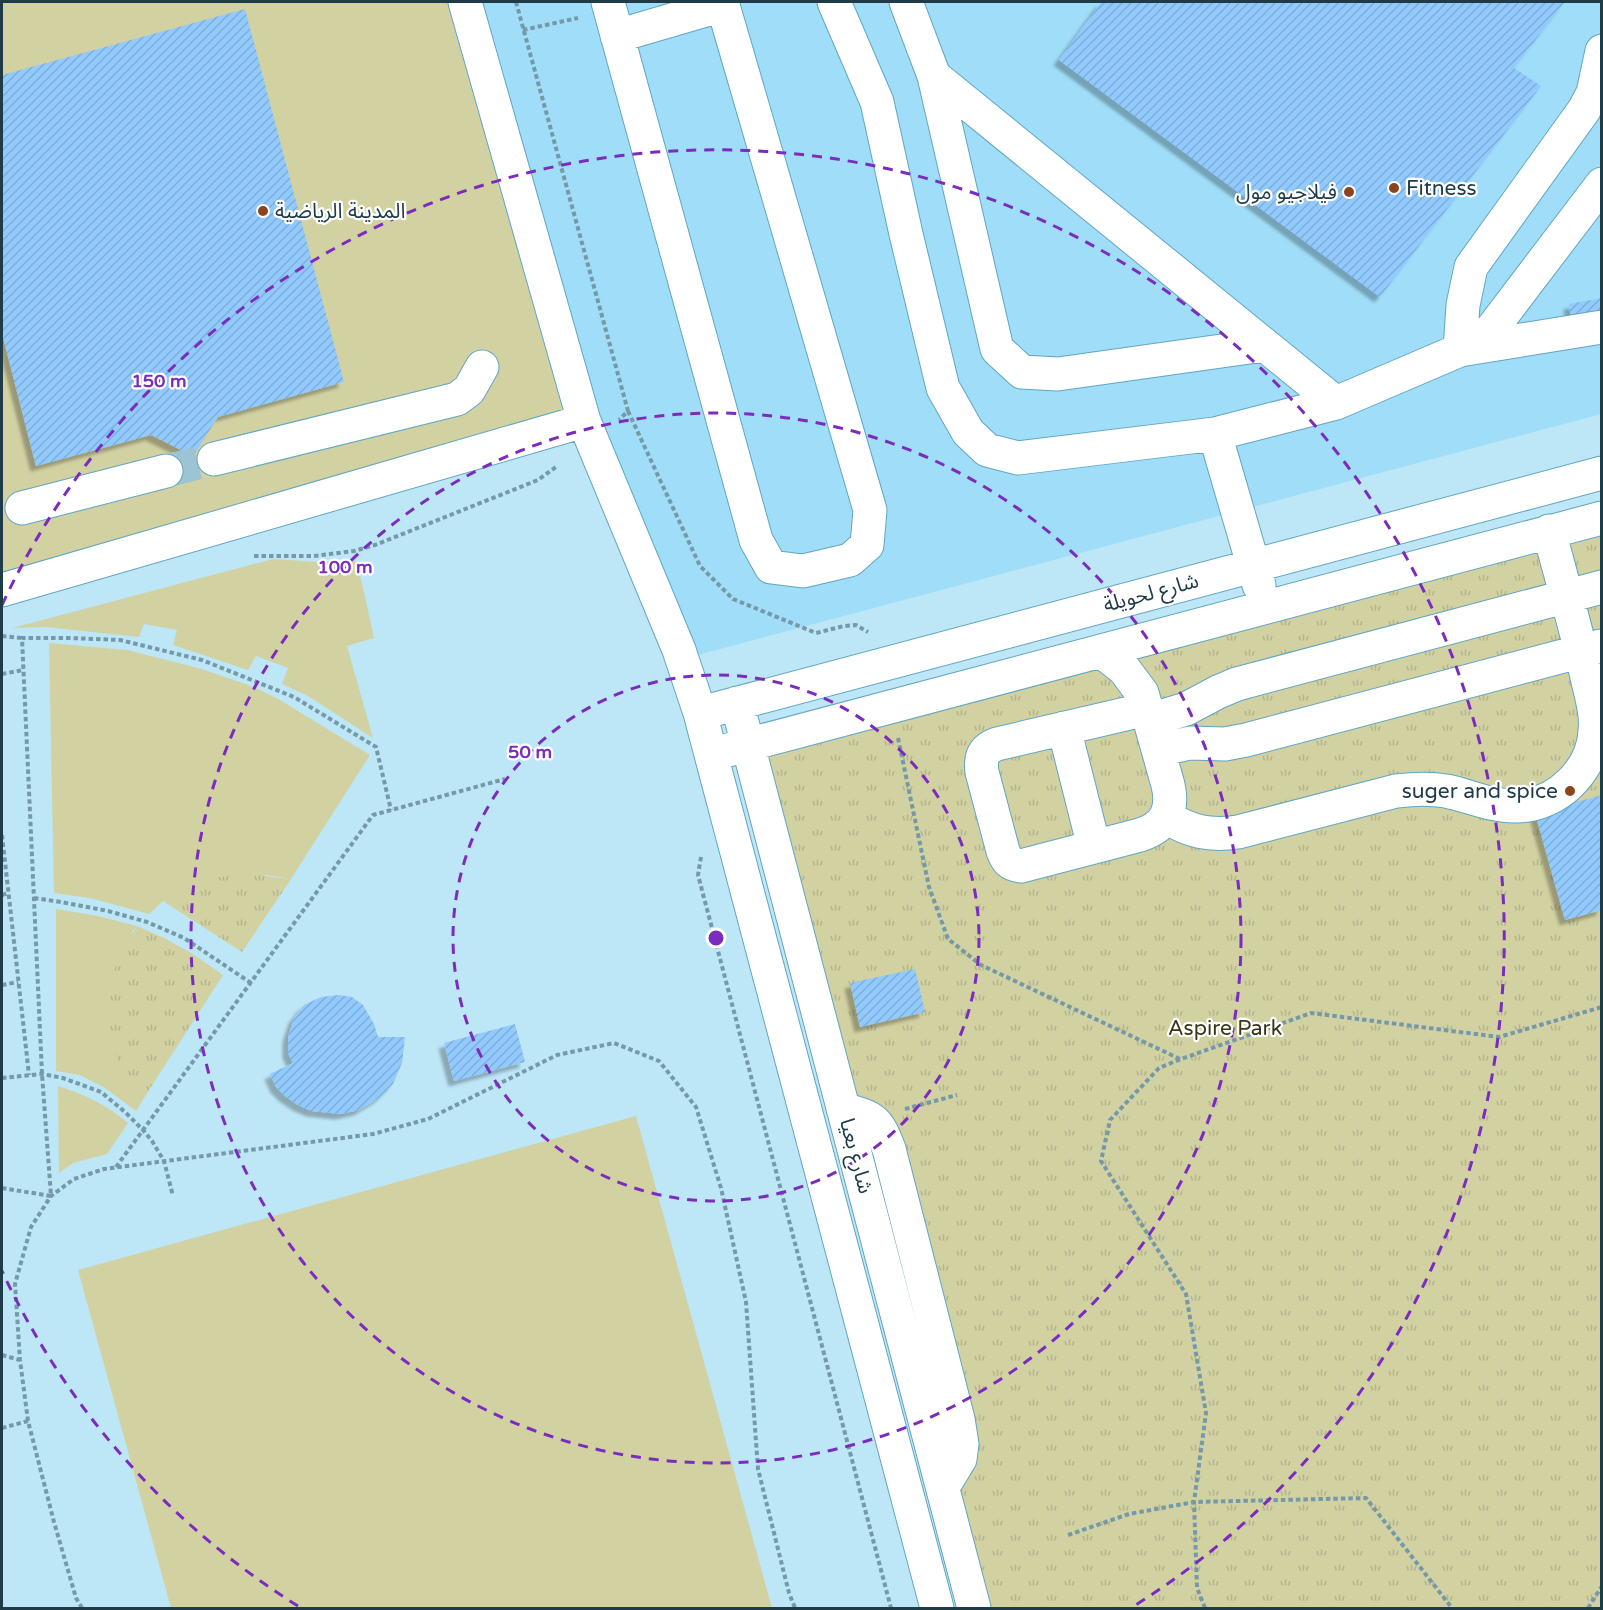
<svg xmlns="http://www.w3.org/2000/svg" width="1603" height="1610" font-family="'Varela Round','Noto Sans Arabic',sans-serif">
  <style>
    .built { fill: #9fddf8 }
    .grass { fill: #d2d1a2 }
    .park { fill: url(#park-tufts) }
    .building { fill: url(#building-hatch); filter: url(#shadow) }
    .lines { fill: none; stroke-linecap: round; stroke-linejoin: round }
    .minor-tunnel { stroke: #9dc4d4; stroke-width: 33; stroke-dasharray: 33 16; stroke-linecap: butt }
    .minor-casing { stroke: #61a6c2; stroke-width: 35 }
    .path { stroke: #7599a8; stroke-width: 4; stroke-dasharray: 4.5 3; stroke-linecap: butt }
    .minor { stroke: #fff; stroke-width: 33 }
    .ring { fill: none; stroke: #7b2cbf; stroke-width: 3; stroke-dasharray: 10 8 }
    .poi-dot { fill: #8a441e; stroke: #fff; stroke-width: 2 }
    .labels { text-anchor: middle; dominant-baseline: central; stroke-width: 4.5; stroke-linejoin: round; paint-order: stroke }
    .poi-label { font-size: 21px; fill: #1e3b47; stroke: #fff; text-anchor: start }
    .street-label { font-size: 21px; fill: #1e3b47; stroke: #fff }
    .park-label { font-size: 21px; fill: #373616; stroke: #fff }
    .centre { fill: #7b2cbf; stroke: #fff; stroke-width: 3 }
    .ring-label { font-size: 18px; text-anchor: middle; font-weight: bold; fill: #7b2cbf; stroke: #fff; stroke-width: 4.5; stroke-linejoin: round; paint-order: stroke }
  </style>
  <defs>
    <pattern id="park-tufts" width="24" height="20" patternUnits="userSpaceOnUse" patternTransform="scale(1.5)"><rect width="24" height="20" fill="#d2d1a2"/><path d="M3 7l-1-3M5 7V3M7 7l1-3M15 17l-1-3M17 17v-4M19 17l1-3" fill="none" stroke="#b4b48d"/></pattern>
    <pattern id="building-hatch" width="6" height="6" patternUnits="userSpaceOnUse" patternTransform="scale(1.5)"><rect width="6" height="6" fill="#92cafd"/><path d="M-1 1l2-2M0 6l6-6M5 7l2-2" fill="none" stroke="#7daeda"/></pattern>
    <filter id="shadow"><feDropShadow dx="-5.5" dy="5.5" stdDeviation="1.5" flood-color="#0004"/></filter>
  </defs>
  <rect width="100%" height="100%" fill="#bde6f7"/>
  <path class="built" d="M 467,2 L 1601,2 L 1601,414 L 686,658 L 591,426 Z"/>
  <path class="grass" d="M 2,2 L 465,2 L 584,421 L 2,590 Z
    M 273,559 L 318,562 L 354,560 L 361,579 L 374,638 L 347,646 L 373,738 L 308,696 L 282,684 L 288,668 L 256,656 L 248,670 L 173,645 L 177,630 L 144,624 L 139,637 L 46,627 L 12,628 Z
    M 49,643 L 127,650 L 202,669 L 256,688 L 280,700 L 370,755 L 291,879 L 267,875 L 173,896 L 163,901 L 149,914 L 90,898 L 54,893 Z
    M 56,909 L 98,916 L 137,926 L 132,931 L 127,1084 L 142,1101 L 136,1111 L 105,1088 L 80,1075 L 56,1071 Z
    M 58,1086 C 84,1094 107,1105 128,1123 L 107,1154 L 73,1163 L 59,1173 Z
    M 636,1116 L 772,1608 L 171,1608 L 78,1270 Z"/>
  <path class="park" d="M 1601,532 L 1601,1608 L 988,1608 L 765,753 Z
    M 240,873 L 291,879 L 242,952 L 163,901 L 194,885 L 216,878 Z
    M 137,926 L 164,938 L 193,954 L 223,975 L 142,1101 L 127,1084 L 110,1040 L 107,990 L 122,949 Z"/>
  <path class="building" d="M 1101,2 L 1565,2 L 1514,68 L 1541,86 L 1380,297 L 1059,60 Z
    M 245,9 L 344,382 L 218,417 L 193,456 L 151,435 L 36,466 L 2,333 L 2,75 Z
    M 1602,298 L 1602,319 L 1572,325 L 1569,304 Z
    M 1602,795 L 1602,910 L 1565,920 L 1535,813 Z
    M 915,969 L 925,1012 L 860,1027 L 850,983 Z
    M 339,995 L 352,997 L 363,1005 L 374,1024 L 378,1037 L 405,1037 L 402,1063 L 393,1084 L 379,1098 L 359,1110 L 341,1114 L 312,1111 L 298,1105 L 285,1096 L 276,1087 L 270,1074 L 293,1063 L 288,1053 L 288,1037 L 294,1018 L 304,1005 L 321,997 Z
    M 515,1024 L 525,1062 L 454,1081 L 444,1043 Z"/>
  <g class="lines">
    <path class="minor-tunnel" d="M 166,471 L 214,459"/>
    <defs>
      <path id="minor" d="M 465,2 L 584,421 L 679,650 L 700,713 L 937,1608
        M 608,2 L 756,540 L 771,567 L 803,571 L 850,560 L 867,545 L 870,510 L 722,2
        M 834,2 L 877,102 L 906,234 L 943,388 L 968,432 L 987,450 L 1018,458 L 1215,434 L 1336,403 L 1460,350 L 1491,330 L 1602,184
        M 906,2 L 934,76 L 1336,403
        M 617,36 L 723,5
        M 1602,51 L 1593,93 L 1584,110 L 1471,267 L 1463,305 L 1460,350 L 1602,327
        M 934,76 L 997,349 L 1022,372 L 1058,374 L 1264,345
        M 1215,434 L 1259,585
        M 214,459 L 457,399 L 469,390 L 482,367
        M 22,508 L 166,471
        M 2,590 L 584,421
        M 1101,651 L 1124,669 L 1142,693 L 1168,785 C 1174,811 1165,827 1140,835 L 1021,866 C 1010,865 1007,861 1003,851 L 982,772 C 980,758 983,749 997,744 L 1147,709
        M 737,703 L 974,1608
        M 716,709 L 1602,473
        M 1150,720 L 1186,709 L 1218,692 L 1237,684 L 1602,587
        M 1064,728 L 1094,847
        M 728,750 L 1602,518
        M 1158,750 L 1190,743 L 1225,744 L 1246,740 L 1601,646
        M 1166,817 C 1191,832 1209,836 1238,832 L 1396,791 C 1413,789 1429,788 1446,791 C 1470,796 1493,807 1517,806 C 1557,806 1593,770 1595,731 C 1597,713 1591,695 1587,677 C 1576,628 1562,580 1549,531
        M 843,1109 C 874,1118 877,1118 889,1149 L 958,1419 L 962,1444 L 960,1459 L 943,1487"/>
    </defs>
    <use href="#minor" class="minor-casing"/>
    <path class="path" d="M 516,2 L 628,411 L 619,420
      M 523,30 L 578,18
      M 628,411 L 700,566 L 733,599 L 816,633 L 844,626 L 856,625 L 868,632
      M 254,556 L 314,556 L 354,551 L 375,545 L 538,480 L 556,467
      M 2,636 L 22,638
      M 2,674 L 23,670
      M 898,738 L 929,887 L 948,939 L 981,965 L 1180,1059
      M 2,835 L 29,1075
      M 701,857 L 698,875 L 891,1608
      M 2,895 L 8,893
      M 34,898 L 61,902 L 108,911 L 147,922 L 184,938 L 251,983
      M 2,985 L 18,982
      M 2,1078 L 42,1074 L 63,1078 L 101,1092 L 125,1112 L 143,1130 L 152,1141 L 164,1161 L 173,1196
      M 905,1109 L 957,1095
      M 116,1167 L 373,815 L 505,779
      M 2,1188 L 51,1196 L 42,1074 L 22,638 L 70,638 L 120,640 L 202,660 L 294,697 L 376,747 L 391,810
      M 2,1355 L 20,1360
      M 2,1428 L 28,1421
      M 1068,1535 L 1129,1514 L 1194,1502 L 1366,1498 L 1452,1608
      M 82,1608 L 76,1598 L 54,1522 L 28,1421 L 20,1360 L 15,1284 L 31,1227 L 51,1196 L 74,1179 L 104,1169 L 373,1134 L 428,1119 L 557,1055 L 614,1043 L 659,1061 L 696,1107 L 721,1188 L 746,1302 L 758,1469 L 789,1593 L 795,1608
      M 1205,1608 L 1197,1588 L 1194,1502 L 1206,1413 L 1186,1294 L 1101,1161 L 1110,1120 L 1159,1068 L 1181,1059 L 1311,1013 L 1499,1037 L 1602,1007
      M 1588,1608 L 1602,1586"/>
    <use href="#minor" class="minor"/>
  </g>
  <g class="ring">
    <circle cx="716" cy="938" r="263"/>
    <circle cx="716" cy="938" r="525"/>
    <path d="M298 1606A788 788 0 0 1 2 1271M2 605A788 788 0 1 1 1134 1606"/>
  </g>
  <g class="poi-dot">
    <circle cx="1394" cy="188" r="6"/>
    <circle cx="1349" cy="192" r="6"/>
    <circle cx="263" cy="211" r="6"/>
    <circle cx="1570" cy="791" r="6"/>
  </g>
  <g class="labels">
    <g class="poi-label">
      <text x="1406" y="188">Fitness</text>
      <text x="1337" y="192" text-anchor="end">فيلاجيو مول</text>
      <text x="275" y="211">المدينة الرياضية</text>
      <text x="1558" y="791" text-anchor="end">suger and spice</text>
    </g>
    <g class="street-label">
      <text transform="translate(1151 593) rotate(-15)">شارع لحويلة</text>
      <text transform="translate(856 1156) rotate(75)">شارع بعيا</text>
    </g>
    <g class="park-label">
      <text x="1225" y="1028">Aspire Park</text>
    </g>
  </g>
  <circle cx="716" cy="938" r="9" class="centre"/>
  <g class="ring-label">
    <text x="159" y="387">150 m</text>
    <text x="345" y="573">100 m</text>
    <text x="530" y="758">50 m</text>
  </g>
  <rect width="1603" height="1610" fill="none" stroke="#1e3b47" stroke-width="6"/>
</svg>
